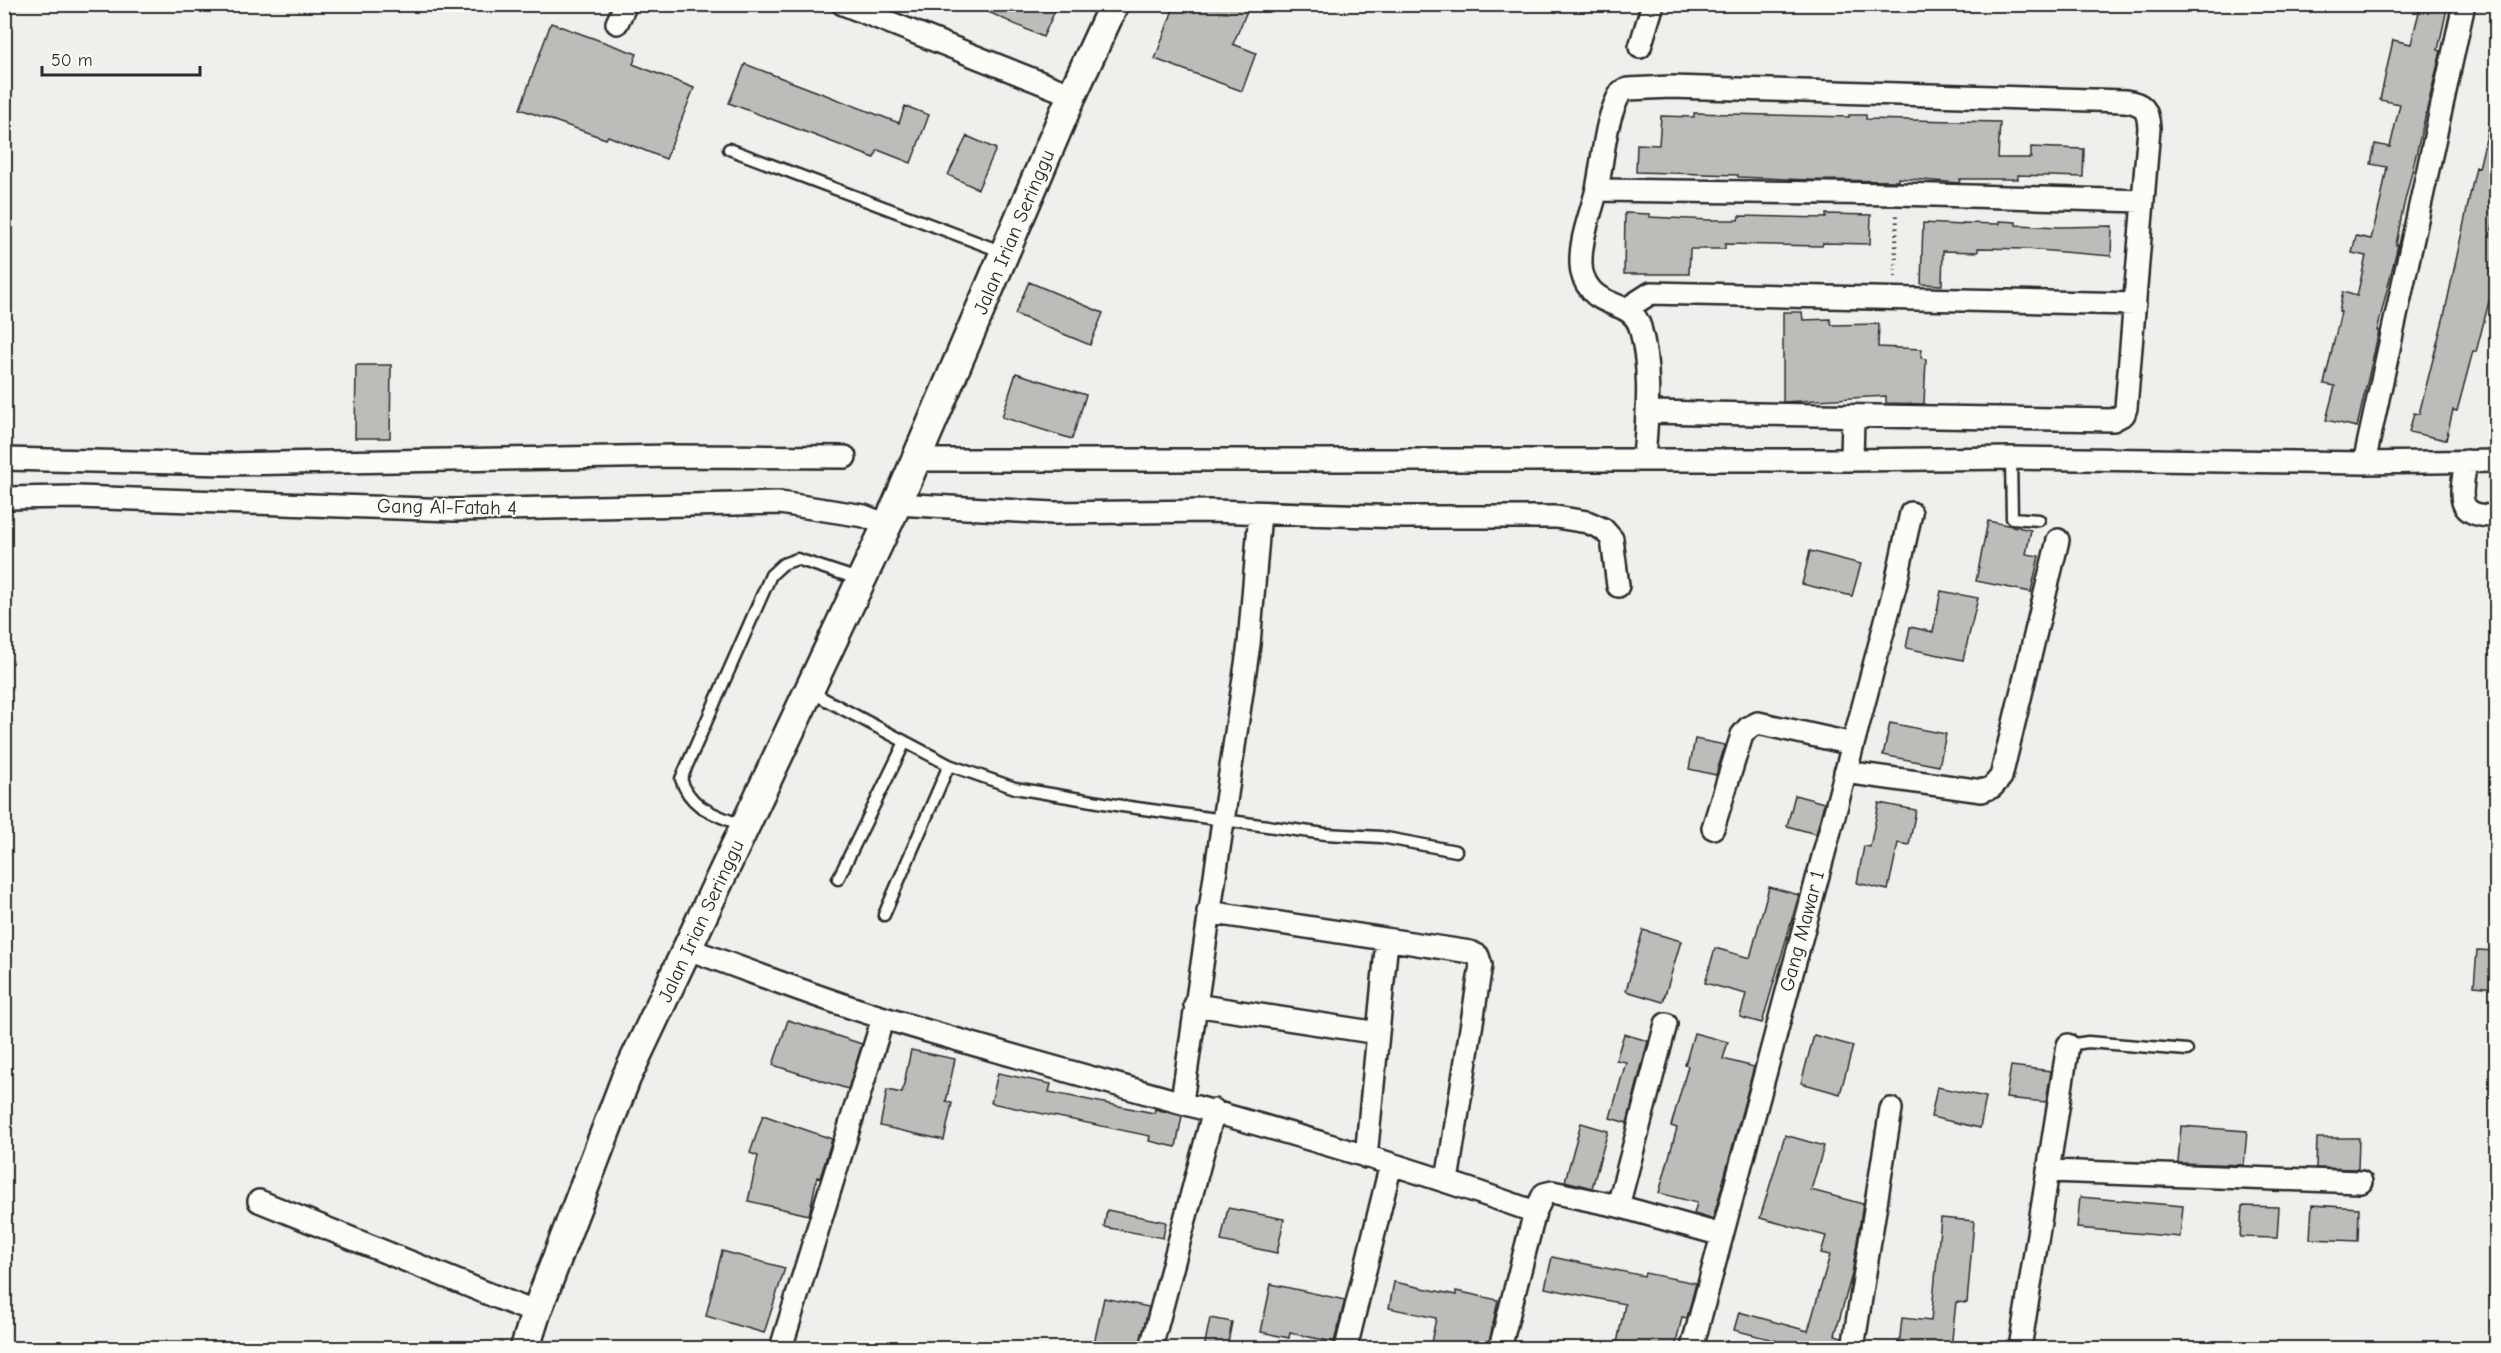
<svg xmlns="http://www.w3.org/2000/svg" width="2501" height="1353" font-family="'Comic Neue',sans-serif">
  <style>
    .building { fill: #bdbcb8; stroke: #2b2b2b; stroke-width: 1.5 }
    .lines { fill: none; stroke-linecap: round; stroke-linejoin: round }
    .lane-casing { stroke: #2b2b2b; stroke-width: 15 }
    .street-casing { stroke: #2b2b2b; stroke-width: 26 }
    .secondary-casing { stroke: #2b2b2b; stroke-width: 33 }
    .path { stroke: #2b2b2b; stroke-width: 4; stroke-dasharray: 1.5 4.5; stroke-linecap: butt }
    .lane { stroke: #fdfcf7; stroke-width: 10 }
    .street { stroke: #fdfcf7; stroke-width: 21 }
    .secondary { stroke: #fdfcf7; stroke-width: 28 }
    .labels { text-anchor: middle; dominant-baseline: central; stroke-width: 4.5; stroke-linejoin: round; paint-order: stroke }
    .street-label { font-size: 20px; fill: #2b2b2b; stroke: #fdfcf7 }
  </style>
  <rect width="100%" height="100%" fill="#f0efeb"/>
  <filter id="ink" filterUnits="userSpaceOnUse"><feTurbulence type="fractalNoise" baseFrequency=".0167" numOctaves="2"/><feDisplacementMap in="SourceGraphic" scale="12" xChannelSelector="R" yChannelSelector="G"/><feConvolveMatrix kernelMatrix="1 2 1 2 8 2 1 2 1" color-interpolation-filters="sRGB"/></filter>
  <g filter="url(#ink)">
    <path class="building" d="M 971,4 L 1058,4 L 1043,37 Z
      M 1175,4 L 1250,4 L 1233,44 L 1256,53 L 1242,91 L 1155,59 Z
      M 2421,4 L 2448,4 L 2438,50 L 2441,51 L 2402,213 L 2396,245 L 2398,245 L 2377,331 L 2379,331 L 2357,427 L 2326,420 L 2335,386 L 2324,384 L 2341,312 L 2339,311 L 2343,292 L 2357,296 L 2366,256 L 2352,253 L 2356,236 L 2371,239 L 2381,199 L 2387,167 L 2371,164 L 2375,144 L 2390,147 L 2400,104 L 2380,100 L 2393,40 L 2411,44 Z
      M 551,23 L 637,54 L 633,64 L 694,88 L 666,159 L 608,136 L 606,139 L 520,109 Z
      M 745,64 L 899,123 L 905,106 L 929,115 L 911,163 L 878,150 L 874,158 L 729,103 Z
      M 1694,113 L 1849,117 L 1849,115 L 1866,115 L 1866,119 L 2000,122 L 1998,158 L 2031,158 L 2031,147 L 2084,149 L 2083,177 L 2018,175 L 2018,179 L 1960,179 L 1959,183 L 1898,178 L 1898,181 L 1808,180 L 1738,177 L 1738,175 L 1636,172 L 1637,144 L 1659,145 L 1661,116 L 1694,117 Z
      M 2490,122 L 2496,123 L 2496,209 L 2492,230 L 2496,231 L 2496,287 L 2493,286 L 2476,352 L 2473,351 L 2457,411 L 2453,410 L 2446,440 L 2409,432 L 2414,413 L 2419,414 L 2444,316 L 2476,167 L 2479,168 Z
      M 967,136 L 996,149 L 978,189 L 948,175 Z
      M 1625,213 L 1650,214 L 1650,217 L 1709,220 L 1738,220 L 1739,216 L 1826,218 L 1826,214 L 1871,215 L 1870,244 L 1823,243 L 1822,246 L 1725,244 L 1725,249 L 1690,249 L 1689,274 L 1624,274 Z
      M 1999,221 L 2016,222 L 2016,225 L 2061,227 L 2112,226 L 2111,256 L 2026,249 L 1978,248 L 1978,252 L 1943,251 L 1942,285 L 1921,284 L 1923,223 L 1962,225 L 1962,223 L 1999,224 Z
      M 1029,282 L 1103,313 L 1090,345 L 1015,314 Z
      M 1783,312 L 1802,312 L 1803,320 L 1830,319 L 1832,325 L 1879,324 L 1878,347 L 1922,349 L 1921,358 L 1926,359 L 1924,404 L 1886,403 L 1886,396 L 1783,402 Z
      M 356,365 L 391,365 L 390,438 L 355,438 Z
      M 1016,373 L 1086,395 L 1072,439 L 1002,417 Z
      M 1988,521 L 2031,530 L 2026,554 L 2039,556 L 2031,592 L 1976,581 Z
      M 1810,551 L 1861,564 L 1852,596 L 1802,584 Z
      M 1941,591 L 1978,598 L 1963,660 L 1906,648 L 1910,627 L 1933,632 Z
      M 1890,723 L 1946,734 L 1939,766 L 1883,755 Z
      M 1695,739 L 1725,745 L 1716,775 L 1689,769 Z
      M 1795,795 L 1824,803 L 1816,834 L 1787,826 Z
      M 1879,803 L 1916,810 L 1909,845 L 1898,843 L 1888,890 L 1857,883 L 1864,846 L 1870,847 Z
      M 1769,887 L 1799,895 L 1762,1023 L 1740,1017 L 1746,994 L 1705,983 L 1715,948 L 1750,958 Z
      M 1643,930 L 1681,941 L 1663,1002 L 1626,991 Z
      M 2477,950 L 2496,951 L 2496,988 L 2474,986 Z
      M 788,1020 L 862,1044 L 848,1089 L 773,1065 Z
      M 1694,1033 L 1728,1042 L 1723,1059 L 1754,1067 L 1713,1219 L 1694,1214 L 1697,1203 L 1659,1193 L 1677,1128 L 1671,1126 L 1688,1066 L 1685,1065 Z
      M 1624,1034 L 1648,1041 L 1627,1123 L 1610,1118 L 1626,1062 L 1616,1060 Z
      M 1814,1035 L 1853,1046 L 1840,1094 L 1801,1083 Z
      M 911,1050 L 955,1059 L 946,1102 L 952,1103 L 944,1140 L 880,1126 L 887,1090 L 902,1093 Z
      M 2011,1066 L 2051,1071 L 2046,1102 L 2006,1098 Z
      M 998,1073 L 1051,1084 L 1049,1092 L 1154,1113 L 1155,1109 L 1182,1116 L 1176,1147 L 1149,1141 L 1150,1136 L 991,1103 Z
      M 1937,1087 L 1986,1097 L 1980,1128 L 1931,1117 Z
      M 763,1115 L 832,1139 L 820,1178 L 817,1177 L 809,1215 L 748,1201 L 758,1156 L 750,1153 Z
      M 1581,1123 L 1608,1131 L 1592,1188 L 1565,1181 Z
      M 2181,1126 L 2247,1131 L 2244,1165 L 2178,1163 Z
      M 1785,1135 L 1824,1146 L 1811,1190 L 1863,1204 L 1852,1274 L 1835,1335 L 1842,1337 L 1841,1348 L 1805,1348 L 1734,1330 L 1739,1312 L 1808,1331 L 1830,1255 L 1821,1253 L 1826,1236 L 1760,1218 Z
      M 2317,1138 L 2359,1138 L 2358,1169 L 2316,1168 Z
      M 2080,1197 L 2183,1206 L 2180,1237 L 2077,1228 Z
      M 2312,1205 L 2359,1208 L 2358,1241 L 2310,1239 Z
      M 2242,1206 L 2279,1207 L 2277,1238 L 2240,1237 Z
      M 1228,1208 L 1284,1219 L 1277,1253 L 1221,1241 Z
      M 1107,1210 L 1166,1222 L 1163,1238 L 1104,1227 Z
      M 1941,1218 L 1974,1221 L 1967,1303 L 1956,1302 L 1951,1348 L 1899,1346 L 1902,1318 L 1931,1321 Z
      M 722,1251 L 785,1268 L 764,1333 L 706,1316 Z
      M 1552,1257 L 1644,1276 L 1645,1273 L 1696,1283 L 1687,1318 L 1682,1317 L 1675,1348 L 1616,1348 L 1625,1304 L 1545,1288 Z
      M 1394,1282 L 1456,1295 L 1456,1291 L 1498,1300 L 1488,1348 L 1430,1348 L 1436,1318 L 1389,1308 Z
      M 1271,1284 L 1345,1300 L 1334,1342 L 1290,1333 L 1289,1338 L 1261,1332 Z
      M 1104,1298 L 1149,1307 L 1139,1348 L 1093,1348 Z
      M 1210,1318 L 1232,1322 L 1227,1348 L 1204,1348 Z"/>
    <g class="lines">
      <defs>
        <path id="lane" d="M 729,149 L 1003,252
          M 2011,458 L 2012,518 L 2039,520
          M 809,691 L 949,765 L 1015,788 L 1122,806 L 1325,834 L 1381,837 L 1456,851
          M 743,826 C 716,814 691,810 681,779 L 771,575 L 783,564 L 797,559 L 861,580
          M 838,879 L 905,742
          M 884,915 L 949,765
          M 2068,1045 L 2088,1042 L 2187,1050"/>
        <path id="street" d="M 843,4 L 1072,95
          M 617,23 L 626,4
          M 1640,47 L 1653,4
          M 1597,190 L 1898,194 L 2143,201
          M 1626,309 L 1651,293 C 1812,297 1973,299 2135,304
          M 4,459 L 226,464 L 674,456 L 845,457
          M 1644,459 C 1647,415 1652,370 1640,327 C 1633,303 1604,307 1591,290 C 1585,283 1581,273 1581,264 C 1580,238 1591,214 1597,189 C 1604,156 1604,121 1621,92 L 1628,89 L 1671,87 L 2125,101 C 2143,103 2148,109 2149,128 L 2126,408 L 2124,414 L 2113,420 L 1647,412
          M 916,460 L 1852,460 L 2011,458 L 2364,463 L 2496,461
          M 1852,460 L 1853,417
          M 2466,461 C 2461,495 2453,517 2496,516
          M 2364,463 L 2464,4
          M 4,498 L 77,497 L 454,510 L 780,503 L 864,516 L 887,525
          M 897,504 L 1053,513 L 1210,511 L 1405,517 L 1556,517 L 1587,522 L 1603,529 L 1612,539 L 1618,586
          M 1845,772 L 1982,791 L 1992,787 L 2001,777 L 2058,540
          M 1713,828 L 1742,735 L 1748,728 L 1758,723 L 1853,744
          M 1208,912 L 1470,952 L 1478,956 L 1481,965 L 1447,1181
          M 688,949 C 753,972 818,998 884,1018 C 1101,1084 1321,1135 1535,1212
          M 1195,1005 L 1378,1033
          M 1182,1101 L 1249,644 L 1260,513
          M 1366,1157 L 1387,940
          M 2050,1171 L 2361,1182
          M 259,1201 L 536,1313
          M 1618,1206 L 1666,1024
          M 781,1348 L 883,1018
          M 1151,1348 L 1214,1110
          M 1346,1348 L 1391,1164
          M 1500,1348 L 1535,1212 L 1544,1194 L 1552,1192 L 1618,1206 L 1722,1235
          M 1692,1348 L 1896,583 L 1911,513
          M 1853,1348 L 1891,1109
          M 2020,1348 L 2068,1045"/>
        <path id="secondary" d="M 525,1348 L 536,1313 L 626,1078 L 897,504 L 1072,95 L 1114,4"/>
      </defs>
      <use href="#lane" class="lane-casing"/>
      <use href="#street" class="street-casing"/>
      <use href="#secondary" class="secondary-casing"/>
      <path class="path" d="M 1895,277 L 1897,213"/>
      <use href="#lane" class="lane"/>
      <use href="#street" class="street"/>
      <use href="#secondary" class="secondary"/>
    </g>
  </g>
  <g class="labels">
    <g class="street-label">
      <text transform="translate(1014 232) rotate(-67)">Jalan Irian Seringgu</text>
      <text transform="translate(447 507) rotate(1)">Gang Al-Fatah 4</text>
      <text transform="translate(701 921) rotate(-65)">Jalan Irian Seringgu</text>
      <text transform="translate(1802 931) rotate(-75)">Gang Mawar 1</text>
    </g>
  </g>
  <rect width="2501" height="1353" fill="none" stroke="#fdfcf7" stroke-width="24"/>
  <rect x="12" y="12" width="2477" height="1329" fill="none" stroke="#2b2b2b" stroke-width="2" filter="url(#ink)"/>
  <path d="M42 66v9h158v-9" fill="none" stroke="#2b2b2b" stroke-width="3"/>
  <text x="51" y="66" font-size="18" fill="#2b2b2b" stroke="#fdfcf7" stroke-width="4.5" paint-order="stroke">50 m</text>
</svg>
